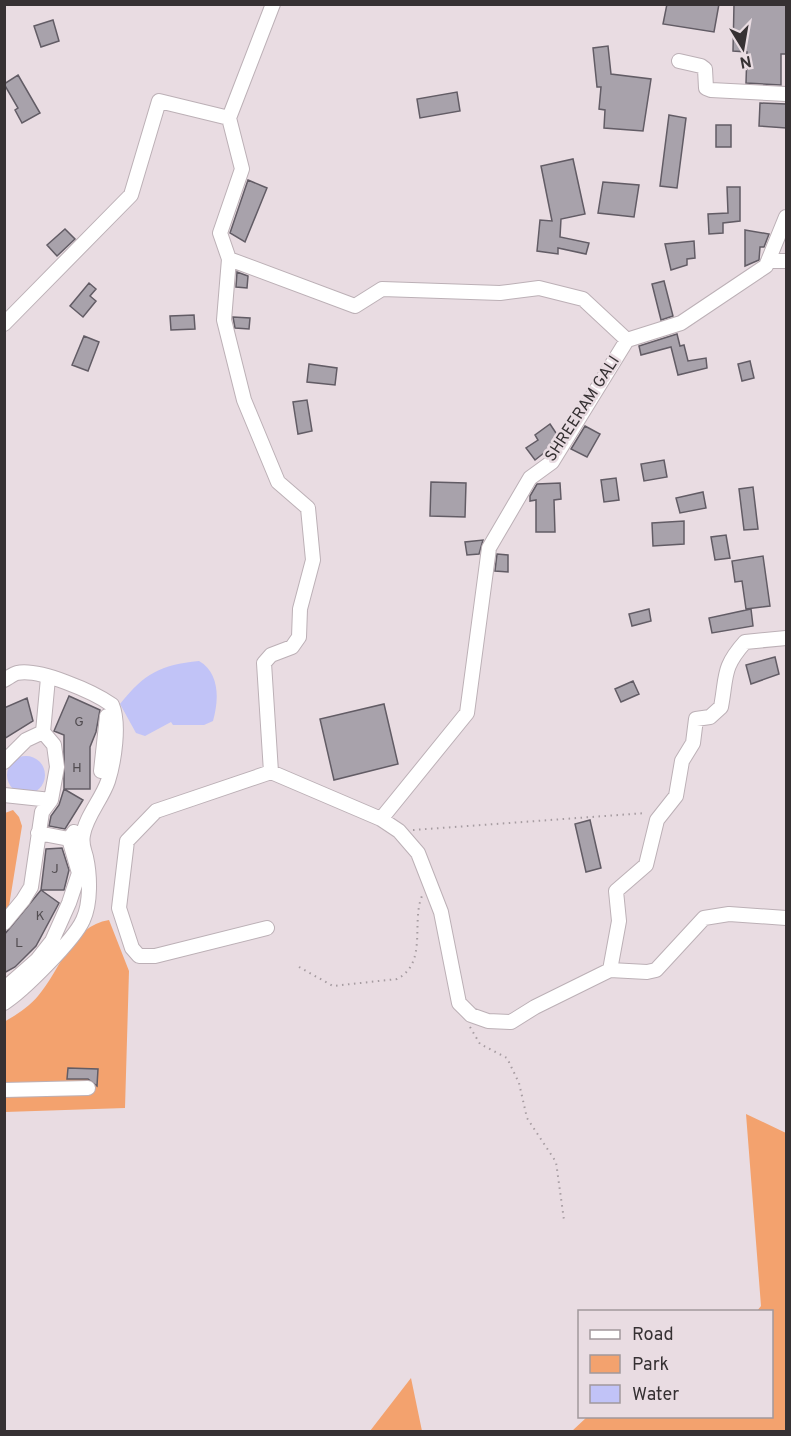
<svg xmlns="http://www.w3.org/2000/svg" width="791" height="1436" font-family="Overpass,sans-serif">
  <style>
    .green { fill: #f3a26e }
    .water { fill: #c1c3f7 }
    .building { fill: #a8a2ab; stroke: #625c65; stroke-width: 1.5 }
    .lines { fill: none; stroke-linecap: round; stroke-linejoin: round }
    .minor-casing { stroke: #bcb0b6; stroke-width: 16 }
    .path { stroke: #a69ca1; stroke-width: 2; stroke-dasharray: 1.5 4.5; stroke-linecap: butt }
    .minor { stroke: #fff; stroke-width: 14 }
    .labels { text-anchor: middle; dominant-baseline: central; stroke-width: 5; stroke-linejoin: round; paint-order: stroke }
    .number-label { font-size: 14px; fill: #524d51 }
    .street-label { font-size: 16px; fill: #363133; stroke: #e9dce2 }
  </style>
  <rect width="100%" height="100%" fill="#e9dce2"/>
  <path class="green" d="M 13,810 L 19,817 L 22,826 L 9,906 L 5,911 L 5,813 Z
    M 109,920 L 129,971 L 125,1108 L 5,1112 L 4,1022 C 16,1015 29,1007 38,996 C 60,971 71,926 109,920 Z
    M 746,1114 L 786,1133 L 786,1431 L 572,1431 L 587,1417 L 772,1416 L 772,1312 L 757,1311 L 761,1306 Z
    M 411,1378 L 422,1431 L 370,1431 Z"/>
  <path class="water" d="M 199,661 C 220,673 219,700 213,721 L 204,725 L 173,725 L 171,722 L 145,736 L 136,733 L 120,704 C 145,673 160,665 199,661 Z
    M7 775a19 19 0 1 1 38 0a19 19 0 1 1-38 0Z"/>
  <path class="building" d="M 667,4 L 719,4 L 714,32 L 663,24 Z
    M 734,4 L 786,4 L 786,54 L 781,54 L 781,85 L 746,83 L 747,52 L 733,51 Z
    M 53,20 L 59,41 L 41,47 L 34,26 Z
    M 608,46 L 611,74 L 651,79 L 643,131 L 604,128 L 605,110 L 599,109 L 601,87 L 597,87 L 593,48 Z
    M 18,75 L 40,113 L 22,123 L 15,110 L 18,108 L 4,84 Z
    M 457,92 L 460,111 L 420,118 L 417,99 Z
    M 760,103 L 786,104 L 786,128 L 759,126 Z
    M 669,115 L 686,118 L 677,188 L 660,186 Z
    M 716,125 L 731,125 L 731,147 L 716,147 Z
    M 573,159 L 585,214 L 561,219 L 560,237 L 589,243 L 586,254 L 558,248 L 558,254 L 537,251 L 540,220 L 552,221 L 541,166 Z
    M 248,180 L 267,188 L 245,242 L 230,233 Z
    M 603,182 L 639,185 L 634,217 L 598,213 Z
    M 727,187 L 740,187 L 740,221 L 723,223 L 723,233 L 709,234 L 708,214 L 728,213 Z
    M 65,229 L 75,239 L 57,256 L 47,245 Z
    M 745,230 L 769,234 L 764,247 L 760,247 L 759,260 L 745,266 Z
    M 694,241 L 695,258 L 687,259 L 687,265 L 671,270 L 665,244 Z
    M 237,272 L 248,276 L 247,288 L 236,287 Z
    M 664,281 L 673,316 L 661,320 L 652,284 Z
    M 89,283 L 96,289 L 90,296 L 96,301 L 83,317 L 70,306 Z
    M 194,315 L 195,329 L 171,330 L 170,316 Z
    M 233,317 L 250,318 L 249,329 L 235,328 Z
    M 677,334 L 680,346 L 684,345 L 688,361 L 706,358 L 707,368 L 678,375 L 671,347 L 641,355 L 639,346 Z
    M 84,336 L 99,342 L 88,371 L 72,365 Z
    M 750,361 L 754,378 L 742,381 L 738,364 Z
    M 309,364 L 337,368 L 335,385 L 307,382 Z
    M 307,400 L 312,431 L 298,434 L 293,402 Z
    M 550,424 L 558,436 L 549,449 L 535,460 L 526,448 L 538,440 L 535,435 Z
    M 585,426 L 600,434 L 587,457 L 571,449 Z
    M 664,460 L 667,477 L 644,481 L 641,464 Z
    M 616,478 L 619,500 L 604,502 L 601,480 Z
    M 431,482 L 466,483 L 465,517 L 430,516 Z
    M 560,483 L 561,499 L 554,500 L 555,532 L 536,532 L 536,500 L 530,501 L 530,496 L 537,484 Z
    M 753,487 L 758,529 L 744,530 L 739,489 Z
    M 703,492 L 706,508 L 680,513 L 676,498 Z
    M 684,521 L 684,544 L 653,546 L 652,523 Z
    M 726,535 L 730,558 L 715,560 L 711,537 Z
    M 483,540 L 479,554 L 467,555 L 465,542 Z
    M 497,554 L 508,555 L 508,572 L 495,571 Z
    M 763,556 L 770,606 L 746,609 L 742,581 L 735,582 L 732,561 Z
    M 649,609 L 651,621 L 632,626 L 629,614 Z
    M 751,609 L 753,626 L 712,633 L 709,618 Z
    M 775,657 L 779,674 L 751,684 L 746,665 Z
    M 633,681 L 639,694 L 621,702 L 615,689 Z
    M 69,696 L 100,710 L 96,732 L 90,747 L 90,789 L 64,789 L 64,735 L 54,731 Z
    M 27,698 L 33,721 L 4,739 L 4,708 Z
    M 384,704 L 398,764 L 334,780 L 320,719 Z
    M 64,789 L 83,800 L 65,829 L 49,826 L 51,816 L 59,805 Z
    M 590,820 L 601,868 L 586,872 L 575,824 Z
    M 62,848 L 69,870 L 64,890 L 41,890 L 46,849 Z
    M 41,890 L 59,903 L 36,946 L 15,967 L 4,973 L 4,935 Z
    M 68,1068 L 98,1069 L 97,1086 L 88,1079 L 67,1079 Z"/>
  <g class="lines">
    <defs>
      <path id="minor" d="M 679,61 L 701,66 L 705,69 L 706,88 L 711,90 L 786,94
        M 229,259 L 355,306 L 382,289 L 500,293 L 539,288 L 583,299 L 627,340
        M 768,261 L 786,261
        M 4,324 L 131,195 L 159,101 L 229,118
        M 4,680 C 8,678 13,674 17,673 C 39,668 94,692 112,705 C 120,724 114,762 108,781 C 102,799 86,816 83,835 C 81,844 84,849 86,857 C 90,875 91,903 83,920 C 74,940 23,991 4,1003
        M 4,762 L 26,740 L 43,732
        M 101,771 L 107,716
        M 271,772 L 264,663 L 271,655 L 292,647 L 299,637 L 300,609 L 313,560 L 308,508 L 278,482 L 244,400 L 224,320 L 229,259 L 220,233 L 242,169 L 229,118 L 273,4
        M 4,795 L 51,800
        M 381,819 L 467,713 L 489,548 L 530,478 L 552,462 L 627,340 L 681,323 L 766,266 L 786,217
        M 38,833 L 69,839 L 74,832
        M 4,923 L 23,900 L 31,887 L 42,812 L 51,800 L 57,767 L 54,745 L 43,732 L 48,678
        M 267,928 L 155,956 L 139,956 L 132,948 L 119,908 L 127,841 L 156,811 L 271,772 L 381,819 L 399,831 L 418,853 L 441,912 L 459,1003 L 471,1015 L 488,1021 L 511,1022 L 535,1007 L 610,970 L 619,921 L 616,891 L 646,865 L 657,820 L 676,796 L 682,761 L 693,743 L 696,719 L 710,717 L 721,707 C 727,675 722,668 745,642 L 786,638
        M 610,970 L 647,972 L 656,970 L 704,918 L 729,914 L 786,918
        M 4,989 L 37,960 L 52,941 L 69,903 L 79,873 L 69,839
        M 4,1090 L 88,1088"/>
    </defs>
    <use href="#minor" class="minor-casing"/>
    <path class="path" d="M 413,830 L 646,813
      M 299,967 L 333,986 L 397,979 C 428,963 411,922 422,896
      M 470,1027 L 480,1044 L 507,1058 L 519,1083 L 527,1118 L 556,1162 L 564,1220"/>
    <use href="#minor" class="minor"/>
  </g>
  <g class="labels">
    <g class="number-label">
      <text x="79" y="722">G</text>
      <text x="77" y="768">H</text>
      <text x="55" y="869">J</text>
      <text x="40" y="916">K</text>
      <text x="19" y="943">L</text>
    </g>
    <g class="street-label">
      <text transform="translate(583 409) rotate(-57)">SHREERAM GALI</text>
    </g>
  </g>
  <rect width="791" height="1436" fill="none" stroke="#363133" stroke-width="12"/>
  <rect x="578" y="1310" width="195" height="108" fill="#e9dce2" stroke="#a1989c" stroke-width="1.5"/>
  <rect x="590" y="1330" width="30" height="9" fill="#ffffff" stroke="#a1989c" stroke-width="1.5"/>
  <text x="632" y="1340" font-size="18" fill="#363133">Road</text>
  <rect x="590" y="1355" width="30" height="18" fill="#f3a26e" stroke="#a1989c" stroke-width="1.5"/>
  <text x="632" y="1370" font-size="18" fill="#363133">Park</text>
  <rect x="590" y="1385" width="30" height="18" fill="#c1c3f7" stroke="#a1989c" stroke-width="1.5"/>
  <text x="632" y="1400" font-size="18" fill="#363133">Water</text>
  <g transform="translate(743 48) rotate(169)" stroke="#e9dce2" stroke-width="4.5" paint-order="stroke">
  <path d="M0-4.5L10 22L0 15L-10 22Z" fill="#363133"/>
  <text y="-9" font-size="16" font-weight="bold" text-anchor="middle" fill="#363133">N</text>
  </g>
</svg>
